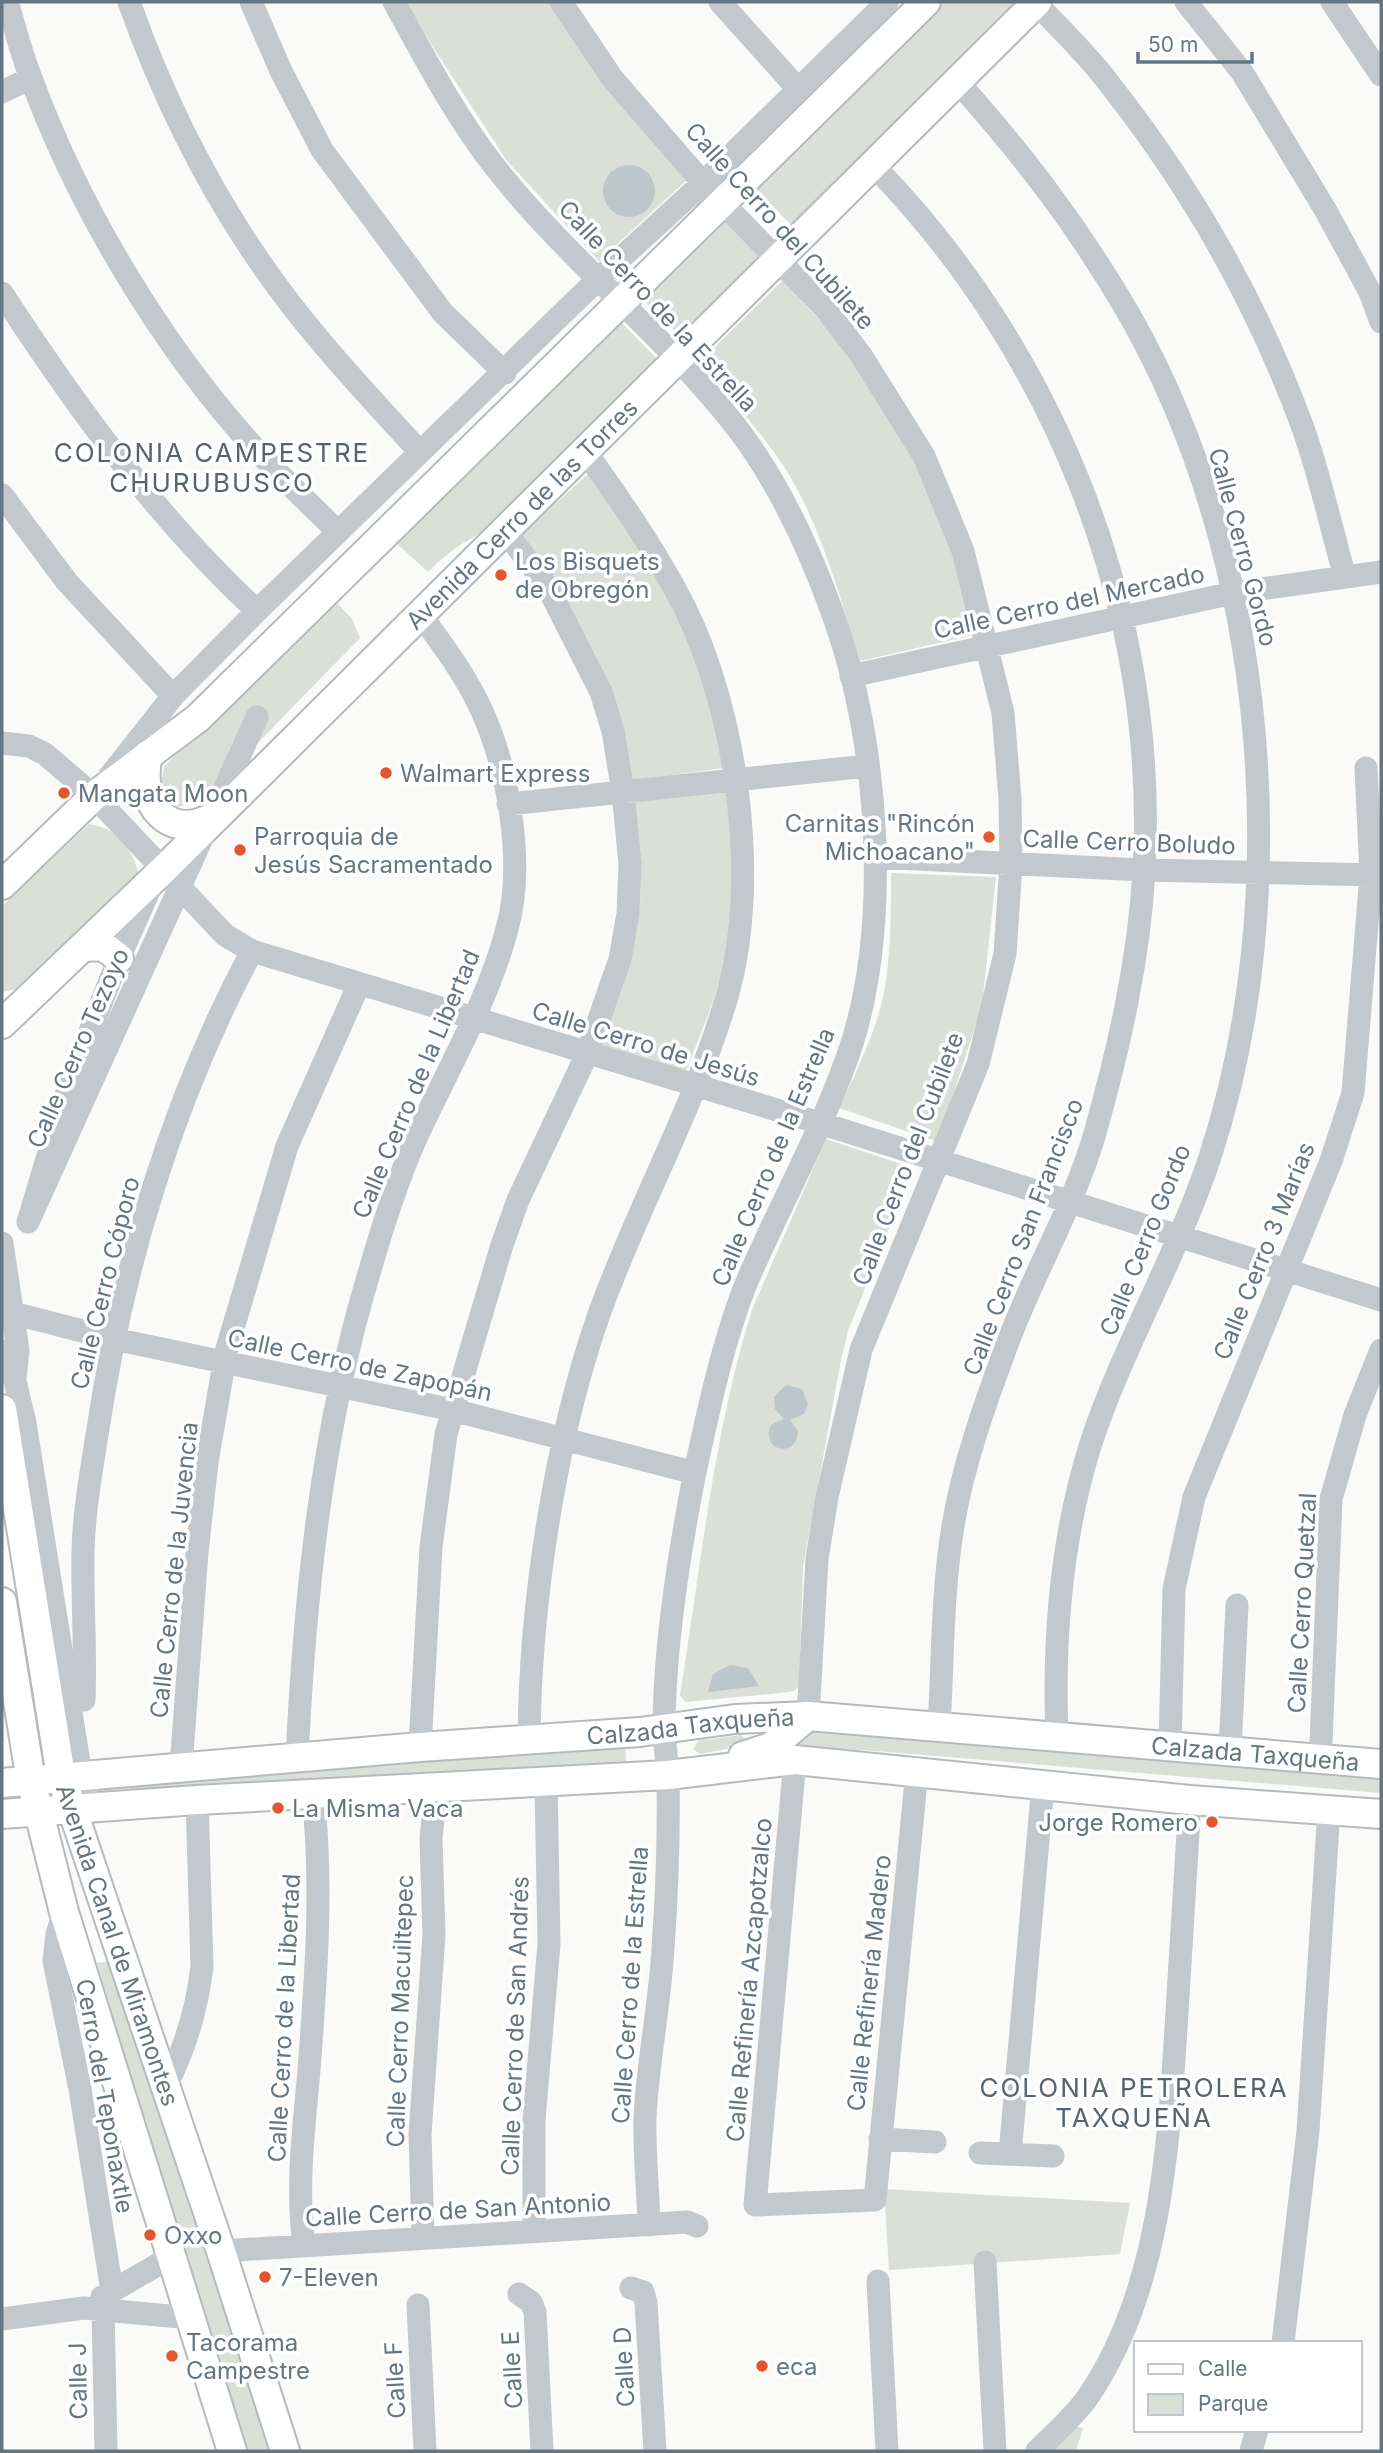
<svg xmlns="http://www.w3.org/2000/svg" width="1383" height="2453" font-family="Inter,sans-serif">
  <style>
    .green { fill: #dadfd7 }
    .water { fill: #bbc7cb }
    .lines { fill: none; stroke-linecap: round; stroke-linejoin: round }
    .major-casing { stroke: #b5babe; stroke-width: 32 }
    .minor { stroke: #c3c8cc; stroke-width: 23 }
    .major { stroke: #fff; stroke-width: 28 }
    .poi-dot { fill: #e4572e; stroke: #fff; stroke-width: 2.5 }
    .labels { text-anchor: middle; dominant-baseline: central; stroke-width: 7; stroke-linejoin: round; paint-order: stroke }
    .street-label { font-size: 24px; fill: #657683; stroke: #fff }
    .poi-label { font-size: 24px; fill: #657683; stroke: #fff; text-anchor: start }
    .neighbourhood-label { font-size: 26px; letter-spacing: 2px; fill: #57646e; stroke: #fff }
  </style>
  <rect width="100%" height="100%" fill="#fafaf8"/>
  <path class="green" d="M 407,2 L 557,2 L 690,177 L 599,261 L 507,161 L 411,13 Z
    M 944,2 L 1030,2 L 799,233 L 754,187 Z
    M 724,216 L 769,259 L 687,343 L 642,299 Z
    M 783,280 L 853,357 L 917,456 L 954,550 L 978,634 L 860,661 C 839,594 820,521 781,462 C 757,427 727,395 700,362 Z
    M 621,322 L 664,366 L 502,523 C 472,536 451,549 428,572 L 394,541 Z
    M 595,468 L 687,608 L 732,767 L 633,780 L 521,534 Z
    M 323,603 L 337,603 L 352,619 L 360,638 L 200,802 L 177,807 L 159,798 L 164,767 Z
    M 731,790 L 734,928 L 713,1002 L 685,1074 L 594,1045 C 611,1008 629,970 637,930 C 645,889 637,842 633,801 Z
    M 89,824 C 117,828 132,848 139,875 L 21,988 L 2,992 L 2,906 Z
    M 891,873 L 996,877 L 982,1005 L 938,1142 L 839,1108 C 857,1070 878,1029 885,987 C 891,949 891,911 891,873 Z
    M 826,1139 L 913,1168 L 848,1331 L 841,1360 L 803,1567 L 799,1686 L 794,1691 L 781,1693 L 685,1702 L 680,1695 C 701,1567 713,1434 752,1310 Z
    M 815,1725 L 1381,1775 L 1381,1793 L 864,1750 L 794,1748 Z
    M 741,1735 L 746,1740 L 742,1746 L 700,1754 L 693,1749 L 698,1741 Z
    M 625,1743 L 626,1762 L 132,1794 L 122,1775 Z
    M 111,1961 L 272,2451 L 243,2451 L 97,1963 Z
    M 884,2189 L 1130,2203 L 1120,2254 L 889,2270 Z
    M 1077,2427 L 1083,2428 L 1076,2451 L 1048,2451 Z"/>
  <path class="water" d="M603 191a26 26 0 1 1 52 0a26 26 0 1 1-52 0Z
    M 786,1385 L 802,1389 L 808,1404 L 804,1414 L 790,1420 L 798,1431 C 797,1460 759,1450 771,1425 L 784,1419 L 775,1409 L 774,1397 Z
    M 730,1665 L 748,1668 L 759,1686 L 708,1692 L 713,1674 Z"/>
  <g class="lines">
    <defs>
      <g id="major">
        <path d="M 148,755 C 136,804 170,845 218,814"/>
        <path d="M 2,885 L 94,796 L 198,718 L 926,2"/>
        <path d="M 83,947 L 103,946 L 119,958"/>
        <path id="s1" d="M 2,1024 L 164,869 L 1037,2"/>
        <path id="s2" d="M 2,1409 L 61,1776 L 221,2251 L 285,2451"/>
        <path d="M 2,1602 L 31,1781 L 64,1912 L 232,2451"/>
        <path d="M 743,1756 L 771,1747 L 808,1716"/>
        <path id="s3" d="M 2,1783 L 420,1747 L 640,1732 L 735,1719 L 808,1716 L 1381,1764"/>
        <path d="M 2,1814 L 197,1800 L 668,1775 L 795,1760 L 1190,1800 L 1381,1814"/>
      </g>
    </defs>
    <use href="#major" class="major-casing"/>
    <path class="minor" d="M 7,2 C 15,27 21,53 31,78 C 79,209 164,350 259,453 C 284,480 311,505 338,532
      M 129,2 C 173,126 237,244 323,344 C 354,381 387,416 419,451
      M 251,2 L 281,71 L 322,150 L 443,313 L 505,373
      M 394,2 C 425,58 455,116 495,167 C 567,259 662,332 734,424 C 778,480 810,550 834,617 C 879,742 893,932 847,1058 C 820,1134 780,1205 748,1279 C 724,1336 707,1416 694,1477 C 679,1554 664,1653 664,1730 C 665,1746 667,1762 668,1778 C 669,1834 667,1892 663,1948 C 660,2004 648,2060 645,2116 C 644,2152 648,2189 649,2225
      M 561,2 L 612,78 L 703,183 L 824,307 L 861,355 L 924,456 L 963,551 L 1003,713 L 1010,799 L 1011,864 L 1005,954 L 978,1064 L 861,1350 L 827,1497 L 817,1559 L 808,1716
      M 720,2 L 798,89
      M 1186,2 L 1242,72 L 1326,211 L 1370,292 L 1381,322
      M 1332,2 L 1381,75
      M 1036,3 C 1061,30 1089,56 1111,86 C 1192,189 1258,305 1303,428 C 1320,476 1331,527 1345,577
      M 957,81 C 1024,156 1080,229 1130,316 C 1268,558 1296,897 1209,1160 C 1176,1258 1122,1348 1090,1446 C 1061,1540 1053,1638 1057,1736
      M 2,92 L 31,78
      M 873,165 C 1054,350 1159,610 1144,871 C 1139,960 1119,1048 1095,1133 C 1074,1206 1034,1272 1008,1342 C 986,1401 963,1464 953,1526 C 942,1592 943,1660 939,1727
      M 2,293 C 77,408 156,517 257,611
      M 2,495 L 67,582 L 173,696
      M 851,676 L 1233,593 L 1381,572
      M 2,743 L 29,746 L 45,754 L 94,796 L 225,935 L 252,951 L 820,1123 L 1381,1300
      M 109,777 L 173,696 L 257,611 L 597,280 L 703,183 L 887,2
      M 508,804 L 867,766
      M 876,857 L 1144,870 L 1381,875
      M 152,884 L 119,958 L 70,1082 L 28,1222 L 257,717
      M 2,1243 L 18,1350 L 15,1378
      M 12,1313 L 114,1339 L 453,1410 L 695,1473
      M 2,1351 L 15,1381 L 25,1423 L 81,1775 L 92,1807
      M 84,1700 C 86,1650 82,1601 83,1551 C 84,1512 91,1473 97,1435 C 122,1268 172,1100 252,951
      M 529,1740 C 530,1606 554,1444 598,1317 C 637,1207 696,1105 728,993 C 760,879 737,712 684,606 C 656,551 621,501 585,451
      M 1321,1742 L 1331,1499 L 1355,1415 L 1381,1350
      M 1170,1746 L 1174,1589 L 1194,1497 L 1331,1161 L 1353,1093 L 1371,875 L 1366,768
      M 420,1747 L 431,1547 L 446,1434 L 501,1248 L 518,1200 L 587,1054 L 620,959 L 628,914 L 630,864 L 623,792 L 613,731 L 601,692 L 547,586 L 505,531
      M 1230,1751 L 1237,1605
      M 297,1757 C 305,1593 322,1428 370,1270 C 382,1228 396,1185 413,1145 C 445,1073 487,1005 507,929 C 525,866 509,771 482,711 C 466,676 443,645 420,614
      M 795,1760 L 755,2205 L 875,2200 L 917,1771
      M 181,1767 L 197,1552 L 207,1462 L 226,1352 L 287,1146 L 359,984
      M 64,1912 L 57,1934 L 54,1961 L 80,2089 L 112,2291
      M 165,2088 C 185,2049 197,2010 202,1966 L 197,1800
      M 880,2139 L 935,2142
      M 980,2153 L 1053,2156
      M 1010,2154 L 1043,1784
      M 534,2231 L 534,2120 L 549,1944 L 546,1782
      M 423,2237 L 420,2134 L 434,1935 L 431,1839 L 436,1788
      M 304,2245 C 296,2187 304,2128 309,2070 C 316,1977 323,1887 313,1794
      M 221,2251 L 687,2222 L 697,2226
      M 985,2262 L 995,2451
      M 878,2281 L 887,2451
      M 631,2288 L 643,2292 L 646,2303 L 655,2451
      M 519,2294 L 531,2302 L 535,2312 L 542,2451
      M 102,2297 L 171,2257
      M 418,2305 L 425,2451
      M 103,2309 L 106,2451
      M 2,2319 L 84,2308 L 190,2318
      M 1283,2343 L 1308,2131 L 1329,1810
      M 1037,2451 C 1053,2435 1071,2419 1085,2401 C 1162,2293 1169,2139 1177,2012 C 1181,1941 1186,1871 1190,1800
      M 1251,2451 L 1257,2430"/>
    <use href="#major" class="major"/>
  </g>
  <g class="poi-dot">
    <circle cx="501" cy="575" r="7"/>
    <circle cx="386" cy="773" r="7"/>
    <circle cx="64" cy="793" r="7"/>
    <circle cx="989" cy="837" r="7"/>
    <circle cx="240" cy="850" r="7"/>
    <circle cx="278" cy="1808" r="7"/>
    <circle cx="1212" cy="1822" r="7"/>
    <circle cx="150" cy="2235" r="7"/>
    <circle cx="265" cy="2277" r="7"/>
    <circle cx="172" cy="2356" r="7"/>
    <circle cx="762" cy="2366" r="7"/>
  </g>
  <g class="labels">
    <g class="street-label">
      <text transform="translate(780 226) rotate(48)">Calle Cerro del Cubilete</text>
      <text transform="translate(658 306) rotate(47)">Calle Cerro de la Estrella</text>
      <text stroke="none"><textPath href="#s1" startOffset="728">Avenida Cerro de las Torres</textPath></text>
      <text transform="translate(1243 547) rotate(75)">Calle Cerro Gordo</text>
      <text transform="translate(1069 602) rotate(-12)">Calle Cerro del Mercado</text>
      <text transform="translate(1129 842) rotate(2)">Calle Cerro Boludo</text>
      <text transform="translate(646 1044) rotate(17)">Calle Cerro de Jesús</text>
      <text transform="translate(78 1048) rotate(-66)">Calle Cerro Tezoyo</text>
      <text transform="translate(416 1084) rotate(-67)">Calle Cerro de la Libertad</text>
      <text transform="translate(773 1157) rotate(-67)">Calle Cerro de la Estrella</text>
      <text transform="translate(908 1159) rotate(-69)">Calle Cerro del Cubilete</text>
      <text transform="translate(1023 1237) rotate(-69)">Calle Cerro San Francisco</text>
      <text transform="translate(1145 1240) rotate(-68)">Calle Cerro Gordo</text>
      <text transform="translate(1264 1251) rotate(-68)">Calle Cerro 3 Marías</text>
      <text transform="translate(105 1283) rotate(-76)">Calle Cerro Cóporo</text>
      <text transform="translate(360 1365) rotate(12)">Calle Cerro de Zapopán</text>
      <text transform="translate(174 1570) rotate(-84)">Calle Cerro de la Juvencia</text>
      <text transform="translate(1302 1603) rotate(-87)">Calle Cerro Quetzal</text>
      <text stroke="none"><textPath href="#s3" startOffset="691">Calzada Taxqueña</textPath></text>
      <text stroke="none"><textPath href="#s3" startOffset="1258">Calzada Taxqueña</textPath></text>
      <text stroke="none"><textPath href="#s2" startOffset="550">Avenida Canal de Miramontes</textPath></text>
      <text transform="translate(749 1980) rotate(-85)">Calle Refinería Azcapotzalco</text>
      <text transform="translate(869 1983) rotate(-84)">Calle Refinería Madero</text>
      <text transform="translate(630 1985) rotate(-86)">Calle Cerro de la Estrella</text>
      <text transform="translate(400 2011) rotate(-88)">Calle Cerro Macuiltepec</text>
      <text transform="translate(284 2018) rotate(-87)">Calle Cerro de la Libertad</text>
      <text transform="translate(515 2026) rotate(-88)">Calle Cerro de San Andrés</text>
      <text transform="translate(105 2096) rotate(80)">Cerro del Teponaxtle</text>
      <text transform="translate(458 2210) rotate(-3)">Calle Cerro de San Antonio</text>
      <text transform="translate(624 2367) rotate(-93)">Calle D</text>
      <text transform="translate(512 2370) rotate(-93)">Calle E</text>
      <text transform="translate(395 2380) rotate(-93)">Calle F</text>
      <text transform="translate(78 2381) rotate(-91)">Calle J</text>
    </g>
    <g class="poi-label">
      <text x="515" y="561">Los Bisquets<tspan x="515" dy="28">de Obregón</tspan></text>
      <text x="400" y="773">Walmart Express</text>
      <text x="78" y="793">Mangata Moon</text>
      <text x="975" y="823" text-anchor="end">Carnitas "Rincón<tspan x="975" dy="28">Michoacano"</tspan></text>
      <text x="254" y="836">Parroquia de<tspan x="254" dy="28">Jesús Sacramentado</tspan></text>
      <text x="292" y="1808">La Misma Vaca</text>
      <text x="1198" y="1822" text-anchor="end">Jorge Romero</text>
      <text x="164" y="2235">Oxxo</text>
      <text x="279" y="2277">7-Eleven</text>
      <text x="186" y="2342">Tacorama<tspan x="186" dy="28">Campestre</tspan></text>
      <text x="776" y="2366">eca</text>
    </g>
    <g class="neighbourhood-label">
      <text x="212" y="452">COLONIA CAMPESTRE<tspan x="212" dy="30">CHURUBUSCO</tspan></text>
      <text x="1134" y="2087">COLONIA PETROLERA<tspan x="1134" dy="30">TAXQUEÑA</tspan></text>
    </g>
  </g>
  <rect width="1383" height="2453" fill="none" stroke="#657683" stroke-width="7"/>
  <rect x="1134" y="2341" width="228" height="91" fill="#ffffff" stroke="#c1c8cd" stroke-width="2"/>
  <rect x="1148" y="2364" width="35" height="10" fill="#ffffff" stroke="#c1c8cd" stroke-width="2"/>
  <text x="1198" y="2376" font-size="21" fill="#657683">Calle</text>
  <rect x="1148" y="2394" width="35" height="21" fill="#dadfd7" stroke="#c1c8cd" stroke-width="2"/>
  <text x="1198" y="2411" font-size="21" fill="#657683">Parque</text>
  <path d="M1138 52v10h114v-10" fill="none" stroke="#657683" stroke-width="3.5"/>
  <text x="1148" y="52" font-size="21" fill="#657683" stroke="#ffffff" stroke-width="5" paint-order="stroke">50 m</text>
</svg>
